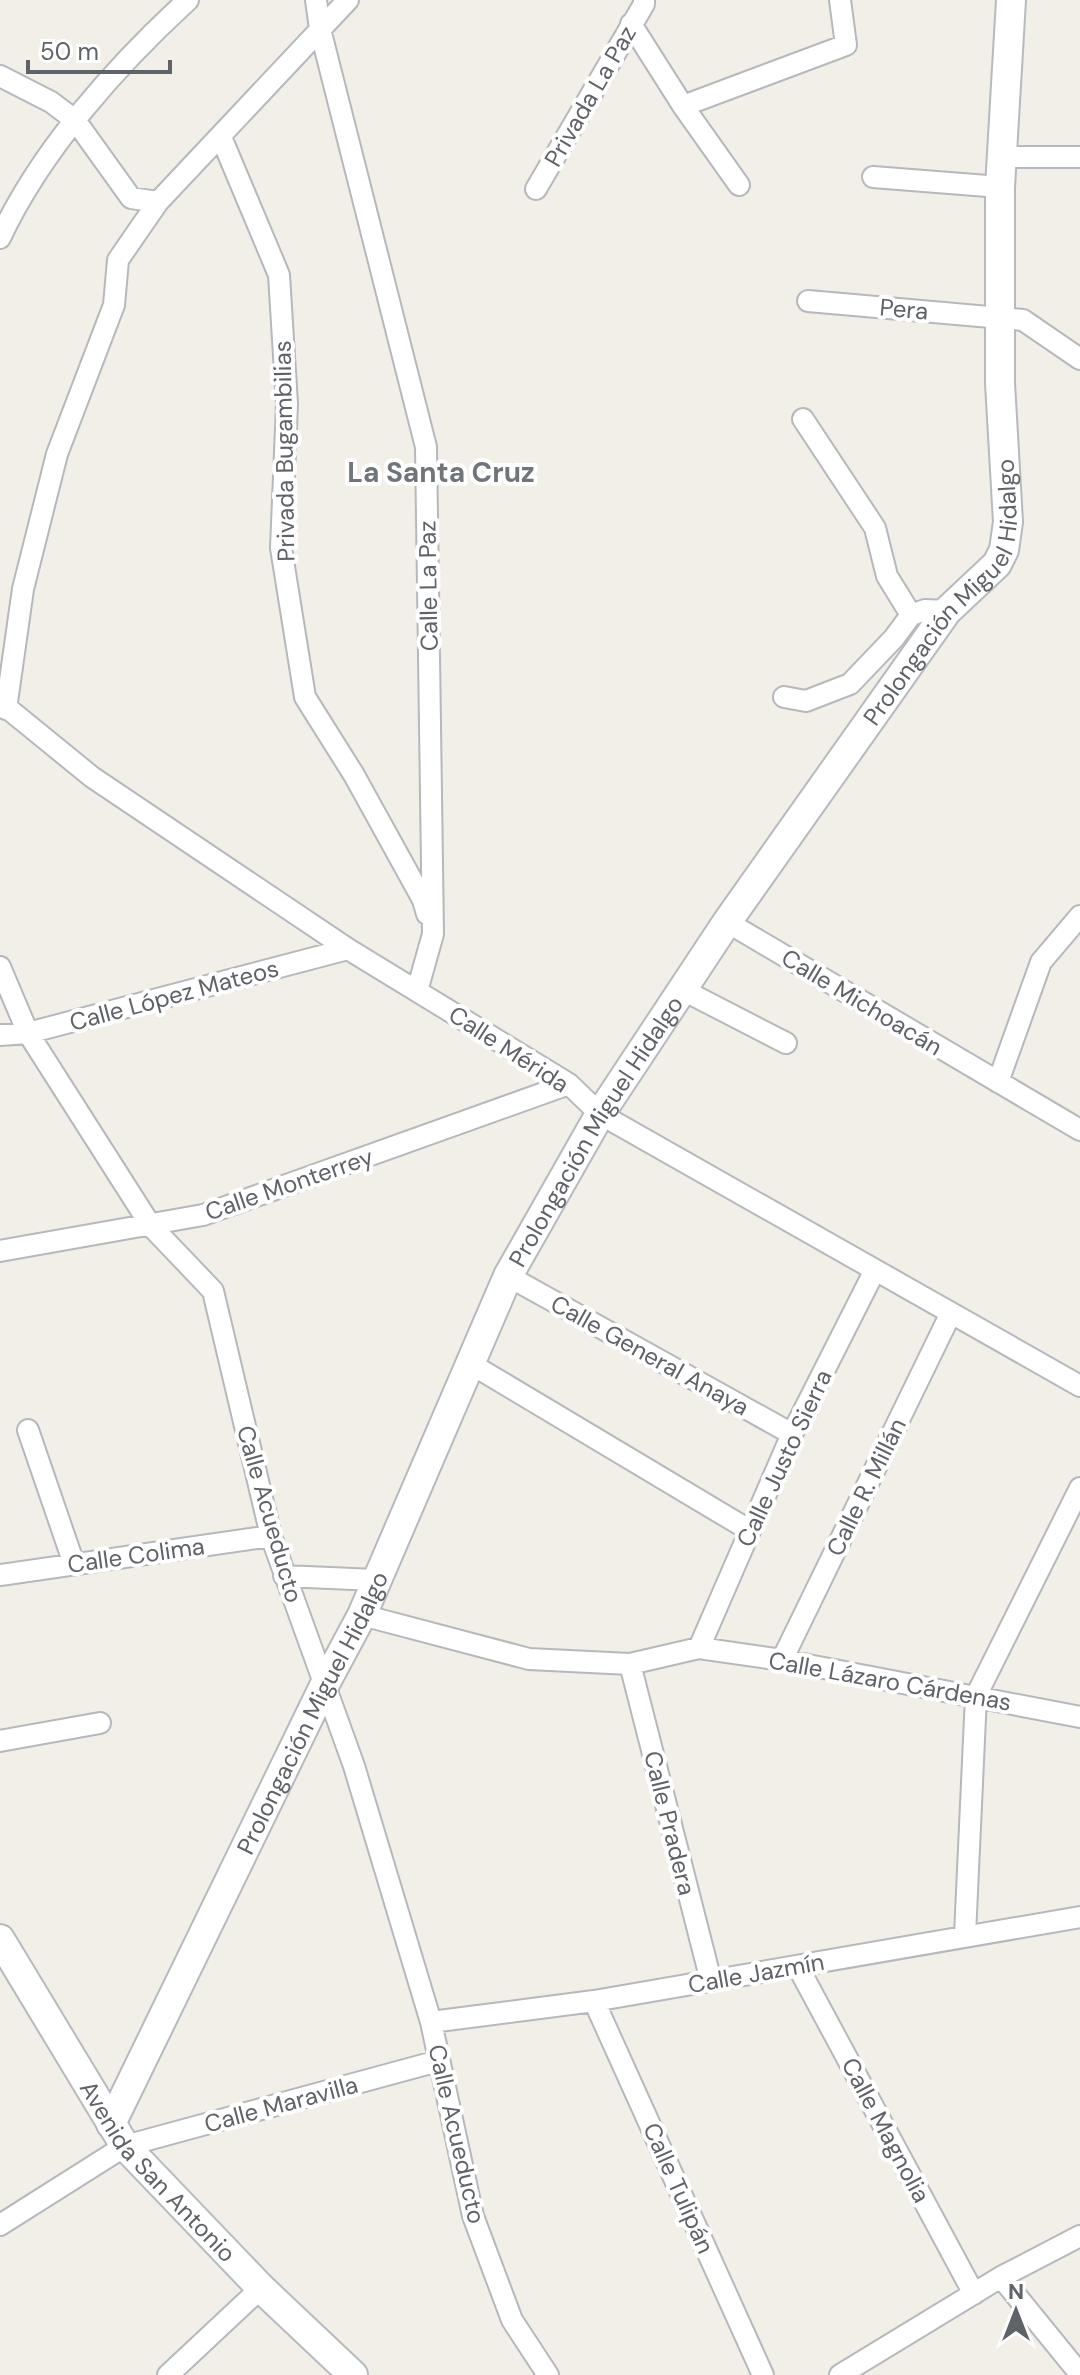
<svg xmlns="http://www.w3.org/2000/svg" width="1080" height="2375" font-family="'DM Sans',sans-serif">
  <style>
    .lines { fill: none; stroke-linecap: round; stroke-linejoin: round }
    .street-casing { stroke: #b5b8bc; stroke-width: 24 }
    .secondary-casing { stroke: #b6babf; stroke-width: 32 }
    .street { stroke: #fff; stroke-width: 20 }
    .secondary { stroke: #fff; stroke-width: 28 }
    .labels { text-anchor: middle; dominant-baseline: central; stroke-width: 8; stroke-linejoin: round; paint-order: stroke }
    .street-label { font-size: 24px; fill: #5f6368; stroke: #fff }
    .quarter-label { font-size: 28px; font-weight: bold; fill: #70757a; stroke: #fff }
  </style>
  <rect width="100%" height="100%" fill="#f1efe8"/>
  <g class="lines">
    <defs>
      <path id="street" d="M 316,0 L 320,29 L 426,447 L 433,934 L 417,991
        M 631,24 L 683,106 L 739,185
        M 0,76 L 51,102 L 75,120 L 131,198 L 158,202
        M 683,106 L 846,45 L 840,0
        M 221,137 L 279,275 L 287,404 L 281,548 L 305,697 L 354,775 L 423,900 L 427,914
        M 1001,157 L 1080,157
        M 873,177 L 1000,187
        M 536,189 L 644,4 L 644,0
        M 0,238 C 41,150 117,65 188,0
        M 808,301 L 1023,320 L 1080,359
        M 803,419 L 875,528 L 887,576 L 911,615
        M 784,697 L 806,701 L 850,684 L 894,638 L 911,615 L 925,610 L 947,611
        M 0,702 L 92,777 L 348,949 L 569,1084 L 600,1114 L 1080,1386
        M 6,709 L 23,589 L 57,454 L 114,305 L 118,260 L 158,202 L 348,0
        M 727,922 L 1080,1130
        M 0,967 L 28,1033 L 151,1226 L 213,1291 L 271,1536 L 354,1766 L 431,2022 L 473,2216 L 512,2320 L 548,2375
        M 683,990 L 786,1043
        M 0,1035 L 28,1033 L 348,949
        M 998,1082 L 1041,962 L 1080,916
        M 0,1251 L 203,1215 L 569,1084
        M 508,1276 L 792,1434
        M 471,1364 L 749,1530
        M 28,1430 L 74,1564
        M 0,1575 L 271,1536
        M 284,1576 L 376,1580
        M 362,1615 L 529,1659 L 630,1664 L 699,1648 L 782,1660 L 1080,1717
        M 699,1648 L 792,1434 L 875,1270
        M 782,1660 L 951,1313
        M 630,1664 L 711,1981
        M 0,1741 L 100,1723
        M 965,1935 L 976,1696 L 1080,1488
        M 798,1967 L 974,2294
        M 594,2001 L 763,2375
        M 431,2022 L 594,2001 L 1080,1917
        M 0,2225 L 125,2146 L 438,2061
        M 1001,2277 L 1080,2374
        M 168,2375 L 261,2288
        M 840,2375 L 1001,2277 L 1080,2236"/>
      <g id="secondary">
        <path id="s1" d="M 0,1939 L 125,2146 L 261,2288 L 353,2375"/>
        <path id="s2" d="M 111,2124 L 325,1684 L 362,1615 L 508,1276 L 600,1114 L 727,922 L 947,611 L 997,564 L 1004,550 L 1008,522 L 1000,383 L 1000,187 L 1011,0"/>
      </g>
    </defs>
    <use href="#street" class="street-casing"/>
    <use href="#secondary" class="secondary-casing"/>
    <use href="#street" class="street"/>
    <use href="#secondary" class="secondary"/>
  </g>
  <g class="labels">
    <g class="street-label">
      <text transform="translate(590 96) rotate(-60)">Privada La Paz</text>
      <text transform="translate(904 309) rotate(5)">Pera</text>
      <text transform="translate(284 451) rotate(-91)">Privada Bugambilias</text>
      <text transform="translate(428 586) rotate(-91)">Calle La Paz</text>
      <text stroke="none"><textPath href="#s2" startOffset="1754">Prolongación Miguel Hidalgo</textPath></text>
      <text transform="translate(174 995) rotate(-15)">Calle López Mateos</text>
      <text transform="translate(862 1002) rotate(31)">Calle Michoacán</text>
      <text transform="translate(509 1049) rotate(33)">Calle Mérida</text>
      <text stroke="none"><textPath href="#s2" startOffset="1106">Prolongación Miguel Hidalgo</textPath></text>
      <text transform="translate(289 1184) rotate(-19)">Calle Monterrey</text>
      <text transform="translate(650 1355) rotate(29)">Calle General Anaya</text>
      <text transform="translate(784 1458) rotate(-65)">Calle Justo Sierra</text>
      <text transform="translate(866 1487) rotate(-64)">Calle R. Millán</text>
      <text transform="translate(270 1514) rotate(74)">Calle Acueducto</text>
      <text transform="translate(136 1555) rotate(-8)">Calle Colima</text>
      <text transform="translate(890 1681) rotate(10)">Calle Lázaro Cárdenas</text>
      <text stroke="none"><textPath href="#s2" startOffset="458">Prolongación Miguel Hidalgo</textPath></text>
      <text transform="translate(670 1823) rotate(76)">Calle Pradera</text>
      <text transform="translate(756 1973) rotate(-10)">Calle Jazmín</text>
      <text transform="translate(281 2104) rotate(-15)">Calle Maravilla</text>
      <text transform="translate(886 2130) rotate(62)">Calle Magnolia</text>
      <text transform="translate(457 2134) rotate(77)">Calle Acueducto</text>
      <text stroke="none"><textPath href="#s1" startOffset="282">Avenida San Antonio</textPath></text>
      <text transform="translate(679 2188) rotate(66)">Calle Tulipán</text>
    </g>
    <g class="quarter-label">
      <text x="441" y="472">La Santa Cruz</text>
    </g>
  </g>
  <g transform="translate(1016 2311)" stroke="#ffffff" stroke-width="6" paint-order="stroke">
  <path d="M0-6L14 30L0 20L-14 30Z" fill="#5f6368"/>
  <text y="-12" font-size="22" font-weight="bold" text-anchor="middle" fill="#5f6368">N</text>
  </g>
  <path d="M28 60v12h142v-12" fill="none" stroke="#5f6368" stroke-width="4"/>
  <text x="40" y="60" font-size="24" fill="#5f6368" stroke="#ffffff" stroke-width="6" paint-order="stroke">50 m</text>
</svg>
